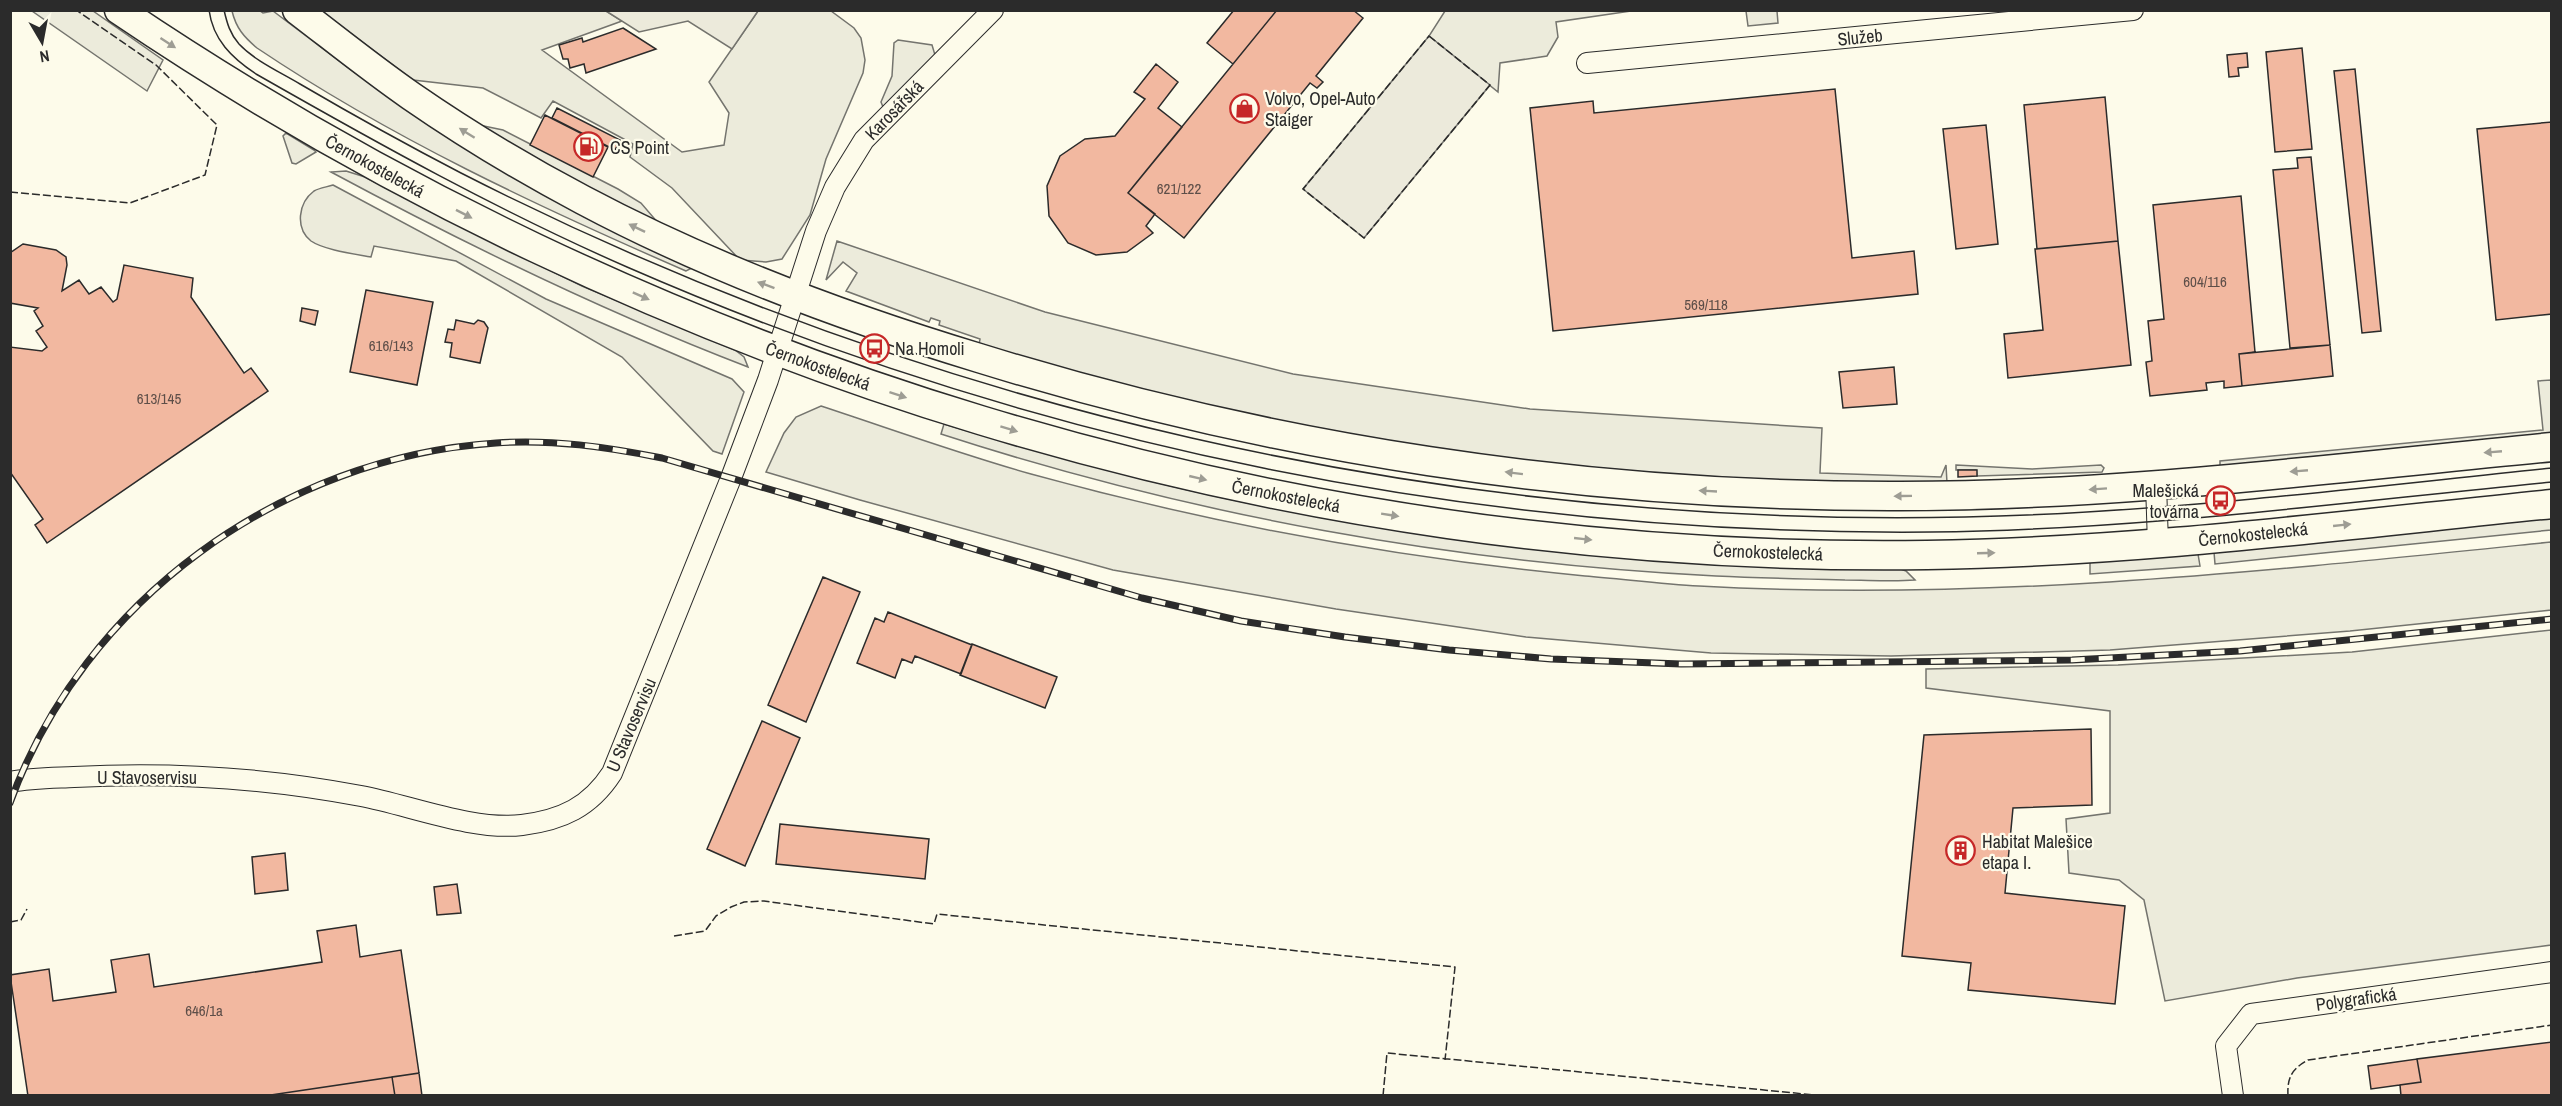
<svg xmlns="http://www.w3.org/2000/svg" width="2562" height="1106" font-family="'Archivo Narrow',sans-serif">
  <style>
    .green { fill: #ecebdb; stroke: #74746e; stroke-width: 1.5 }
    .parking { fill: #eceadb; stroke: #74746e; stroke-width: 1.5 }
    .building { fill: #f2b8a0; stroke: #2b2b2b; stroke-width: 1.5 }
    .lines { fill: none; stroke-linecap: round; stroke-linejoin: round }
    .minor-casing { stroke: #2b2b2b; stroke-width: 22 }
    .secondary-casing { stroke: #2b2b2b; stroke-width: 31 }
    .minor { stroke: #fdfbea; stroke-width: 20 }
    .secondary { stroke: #fdfbea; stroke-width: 28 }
    .tram { stroke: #2b2b2b; stroke-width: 1.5 }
    .rail-casing { stroke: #2b2b2b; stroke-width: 7 }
    .rail { stroke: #fdfbea; stroke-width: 4.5; stroke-dasharray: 14; stroke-linecap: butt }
    .fence { stroke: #2b2b2b; stroke-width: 1.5; stroke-dasharray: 8 3; stroke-linecap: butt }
    .oneway { fill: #9e9d94 }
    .labels { text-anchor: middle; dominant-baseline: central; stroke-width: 4.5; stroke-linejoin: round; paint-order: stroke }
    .number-label { font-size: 15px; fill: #5d4e48 }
    .street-label { font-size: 18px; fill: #2b2b2b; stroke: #fdfbea }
    .poi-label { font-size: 18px; fill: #2b2b2b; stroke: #fdfbea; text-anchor: start }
  </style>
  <rect width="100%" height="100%" fill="#fdfbea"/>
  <path class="green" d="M 32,11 L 93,11 L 163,60 L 147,91 Z
    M 232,11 L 260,11 L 263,13 L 273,11 L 354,72 L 692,268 L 686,271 C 539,207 391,138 257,48 C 244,37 236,28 232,11 Z
    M 321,11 L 606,11 L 622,21 L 542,50 L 682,152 L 724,145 L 729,113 L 709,82 L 758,11 L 831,11 L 854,28 L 861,38 L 865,60 L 863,73 L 826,159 L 810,215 L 782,259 L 766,262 L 740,260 L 672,188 L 630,157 L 633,144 L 553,101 L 541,118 L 483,88 L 413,80 Z
    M 1445,11 L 1631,11 L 1556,22 L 1558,37 L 1547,56 L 1500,63 L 1498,92 L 1429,36 Z
    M 1746,11 L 1777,11 L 1778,23 L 1748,26 Z
    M 898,40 L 932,45 L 935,55 L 883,107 L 881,102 L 892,76 L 894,43 Z
    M 479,125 L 503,130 L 618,189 L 641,203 L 659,224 L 583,186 Z
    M 286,133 L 314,150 L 316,152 L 296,164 L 292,163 L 283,136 Z
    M 346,171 L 365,177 L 468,230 L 582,286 L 735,350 L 744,357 L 748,367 C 604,312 467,245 331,172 Z
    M 333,185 L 546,299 L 732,379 L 744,392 L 722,454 L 713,451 L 622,357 L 456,261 L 374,246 L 371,257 C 355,254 324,250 311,241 C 295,228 298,203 314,191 C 319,188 327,187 333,185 Z
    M 837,241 L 1045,312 L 1293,374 L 1530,409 L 1822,428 L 1820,473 L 1941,477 L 1946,465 L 1947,483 C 1737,484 1526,468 1319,429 C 1204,408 1091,377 979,345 L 980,339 L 939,325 L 940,321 L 931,318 L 929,322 L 846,291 L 857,273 L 843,262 L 826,280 Z
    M 2551,380 L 2551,433 L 2220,466 L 2220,461 L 2543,430 L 2538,381 Z
    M 821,406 C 891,429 960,454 1031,474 C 1212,524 1397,558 1585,576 C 1623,579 1661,584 1699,586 C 1984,602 2268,571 2551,542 L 2551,610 L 2350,631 L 2110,650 L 1891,656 L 1711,653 L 1526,637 L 1336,609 L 1113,570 L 860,500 L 766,472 L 784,433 L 796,417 Z
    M 944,424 C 1025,448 1106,471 1188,490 C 1420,543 1660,570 1898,568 L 1906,571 L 1915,580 C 1892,582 1868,580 1845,580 C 1802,579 1759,578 1716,576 C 1454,563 1190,515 941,434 Z
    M 1956,465 L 2032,469 L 2101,465 L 2104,468 L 2102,472 L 1977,476 L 1976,470 L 1956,470 Z
    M 2551,518 L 2551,530 L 2215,564 L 2214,552 Z
    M 2198,554 L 2200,566 L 2090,574 L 2090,562 Z
    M 2551,630 L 2551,945 L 2297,978 L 2165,1001 L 2144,900 L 2119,880 L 2069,873 L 2066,819 L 2110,813 L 2110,711 L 1926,688 L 1926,669 L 2118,665 L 2352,652 Z"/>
  <path class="parking" d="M 606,11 L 758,11 L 732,49 L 688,21 L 639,32 Z
    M 1429,36 L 1490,85 L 1364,238 L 1303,189 Z"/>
  <path class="building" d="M 1234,10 L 1277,10 L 1233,64 L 1207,43 Z
    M 1277,10 L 1353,10 L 1363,18 L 1316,76 L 1323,82 L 1317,88 L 1310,83 L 1184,238 L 1128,193 Z
    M 623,28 L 656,49 L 586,73 L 584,64 L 570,68 L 568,59 L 563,59 L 559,45 L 582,38 L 583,42 Z
    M 2302,48 L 2312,149 L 2275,152 L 2266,52 Z
    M 2247,53 L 2248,67 L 2238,68 L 2239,76 L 2229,77 L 2227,55 Z
    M 1156,64 L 1178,82 L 1158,108 L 1182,127 L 1128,193 L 1155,214 L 1146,226 L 1153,233 L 1127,252 L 1096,255 L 1068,243 L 1049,216 L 1047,186 L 1060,156 L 1085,139 L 1115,136 L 1145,99 L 1134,92 Z
    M 2355,69 L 2381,331 L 2362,333 L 2334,71 Z
    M 1835,89 L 1852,258 L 1914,251 L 1918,294 L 1553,331 L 1530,108 L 1593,101 L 1594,113 Z
    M 2105,97 L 2118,241 L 2037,249 L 2024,105 Z
    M 557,108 L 620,140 L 615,150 L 552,118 Z
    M 545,115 L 608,147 L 593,177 L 530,145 Z
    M 2552,122 L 2552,314 L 2496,320 L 2477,129 Z
    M 1986,125 L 1998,244 L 1956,249 L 1943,129 Z
    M 2311,157 L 2330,345 L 2290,348 L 2273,170 L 2298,168 L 2297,158 Z
    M 2241,196 L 2255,352 L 2239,354 L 2242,386 L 2224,388 L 2224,381 L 2206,383 L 2207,390 L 2150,396 L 2146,362 L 2152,361 L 2148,321 L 2164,319 L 2153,205 Z
    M 2118,241 L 2131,365 L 2008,378 L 2004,334 L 2043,330 L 2035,249 Z
    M 23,244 L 56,250 L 66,257 L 67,265 L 62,291 L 79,280 L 89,294 L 101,287 L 113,302 L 117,299 L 124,265 L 193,278 L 191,297 L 244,373 L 251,368 L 268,391 L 47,543 L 35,525 L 43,519 L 10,472 L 10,347 L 42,351 L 47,347 L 36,331 L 43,326 L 34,311 L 38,308 L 10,303 L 10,253 Z
    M 366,290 L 433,302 L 417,385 L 350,372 Z
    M 302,308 L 318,311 L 315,325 L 300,321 Z
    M 456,320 L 474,324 L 478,320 L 484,322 L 488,328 L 480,363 L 450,357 L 452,343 L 445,342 L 448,329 L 454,330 Z
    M 2330,345 L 2333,376 L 2242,386 L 2239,354 Z
    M 1894,367 L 1897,404 L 1843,408 L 1839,372 Z
    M 1958,470 L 1977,470 L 1977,476 L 1958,477 Z
    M 823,577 L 860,592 L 806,722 L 768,705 Z
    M 888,612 L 972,645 L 961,674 L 915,656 L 912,663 L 902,659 L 895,678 L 857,663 L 875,618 L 884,622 Z
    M 972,644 L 1057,677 L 1045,708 L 960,675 Z
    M 762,721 L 800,738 L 745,866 L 707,849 Z
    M 2091,729 L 2092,805 L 2013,808 L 2005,893 L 2125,906 L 2115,1004 L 1968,990 L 1971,963 L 1902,956 L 1924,735 Z
    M 780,824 L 929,839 L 925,879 L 776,864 Z
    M 285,853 L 288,890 L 255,894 L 252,857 Z
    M 457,884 L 461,913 L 437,915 L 434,887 Z
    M 356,925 L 360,957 L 401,950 L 419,1073 L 264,1096 L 28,1096 L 10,975 L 49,969 L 53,1001 L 116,992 L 111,960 L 149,954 L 154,987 L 322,962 L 317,931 Z
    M 2552,1042 L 2552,1096 L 2401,1096 L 2400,1085 L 2421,1082 L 2417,1059 Z
    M 2417,1059 L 2421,1082 L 2371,1089 L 2368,1066 Z
    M 419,1073 L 422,1096 L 395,1096 L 392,1077 Z
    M 392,1077 L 395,1096 L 264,1096 Z"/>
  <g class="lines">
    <defs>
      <path id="minor" d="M 1587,63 L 2133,10
        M 2156,484 L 2158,544
        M 10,782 C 31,778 53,778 74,777 C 169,772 267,778 361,796 C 409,805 473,831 522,825 C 562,820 590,807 612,773 L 731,478 L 768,380 L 816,231 L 835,187 L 864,140 L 993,10
        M 2233,1096 L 2226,1046 L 2251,1014 L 2552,972"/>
      <path id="secondary" d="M 119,10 C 650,369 1286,564 1927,555 C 2136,552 2344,525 2552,504
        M 297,10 C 335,39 372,69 411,96 C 466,134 524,169 583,200 C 709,267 843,317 979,358 C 1273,449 1581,496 1890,496 C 2111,497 2332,468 2552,447"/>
    </defs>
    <use href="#minor" class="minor-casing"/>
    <use href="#secondary" class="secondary-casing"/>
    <use href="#minor" class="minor"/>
    <use href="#secondary" class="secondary"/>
    <path class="tram" d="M 209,10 C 213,40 232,58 256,74 C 377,143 499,211 627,267 C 1039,447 1483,536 1931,532 C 2139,530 2345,502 2552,482
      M 224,10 C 227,23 230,34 239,44 C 255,61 280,72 300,84 C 353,115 407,145 461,173 C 925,410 1444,528 1965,517 C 2161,513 2357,488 2552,468"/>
    <defs>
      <path id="rail" d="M 10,803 C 83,600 282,457 496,443 C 552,439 607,447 662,458 L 1142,598 L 1241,621 L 1345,637 L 1449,650 L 1551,659 L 1681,664 L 2072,660 L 2240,651 L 2552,619"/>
    </defs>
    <use href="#rail" class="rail-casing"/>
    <use href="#rail" class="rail"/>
    <path class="fence" d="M 1429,36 L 1490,85 L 1364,238 L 1303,189 Z
      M 10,192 L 130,203 L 205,175 L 217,125 L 156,65 L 76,10
      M 10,922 L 21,920 L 27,909
      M 674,936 L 705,931 L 716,916 L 731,907 L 744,902 L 764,901 L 934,924 L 937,914 L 1455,967 L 1445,1060
      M 1383,1096 L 1387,1053 L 1825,1096
      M 2288,1096 C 2287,1077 2292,1069 2308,1060 L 2552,1025"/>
  </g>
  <defs><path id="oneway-solid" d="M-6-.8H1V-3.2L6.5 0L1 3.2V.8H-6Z" transform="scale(1.5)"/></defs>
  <g class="oneway">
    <use href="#oneway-solid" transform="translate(168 43) rotate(33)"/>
    <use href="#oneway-solid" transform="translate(467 133) rotate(-148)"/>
    <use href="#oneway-solid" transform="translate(464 214) rotate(27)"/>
    <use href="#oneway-solid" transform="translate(637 228) rotate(-154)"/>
    <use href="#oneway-solid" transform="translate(766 285) rotate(-160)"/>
    <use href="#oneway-solid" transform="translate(641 296) rotate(24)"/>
    <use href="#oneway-solid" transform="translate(898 395) rotate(18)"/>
    <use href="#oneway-solid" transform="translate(1009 429) rotate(17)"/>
    <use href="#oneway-solid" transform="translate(2493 452) rotate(175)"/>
    <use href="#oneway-solid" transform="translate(2299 471) rotate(175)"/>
    <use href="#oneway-solid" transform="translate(1514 473) rotate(-173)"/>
    <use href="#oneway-solid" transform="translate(1198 478) rotate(13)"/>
    <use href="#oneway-solid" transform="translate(2098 489) rotate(176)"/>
    <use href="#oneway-solid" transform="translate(1708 491) rotate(-177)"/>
    <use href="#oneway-solid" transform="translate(1903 496) rotate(179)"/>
    <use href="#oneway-solid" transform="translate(1390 515) rotate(9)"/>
    <use href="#oneway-solid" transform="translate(2342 525) rotate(-6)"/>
    <use href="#oneway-solid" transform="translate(1583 539) rotate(6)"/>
    <use href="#oneway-solid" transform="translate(1986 553) rotate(-2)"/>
  </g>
  <defs>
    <symbol id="shop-ring" viewBox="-11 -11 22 22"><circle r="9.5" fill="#fdfbea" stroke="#c62828" stroke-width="1.5"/><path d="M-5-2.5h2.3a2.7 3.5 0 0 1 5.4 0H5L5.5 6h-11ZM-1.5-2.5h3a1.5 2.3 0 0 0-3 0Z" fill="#c62828"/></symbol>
    <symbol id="fuel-ring" viewBox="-11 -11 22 22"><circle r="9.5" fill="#fdfbea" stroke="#c62828" stroke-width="1.5"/><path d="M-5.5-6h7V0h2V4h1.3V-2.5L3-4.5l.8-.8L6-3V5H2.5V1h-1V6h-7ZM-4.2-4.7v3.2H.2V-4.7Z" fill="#c62828"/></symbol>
    <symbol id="bus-ring" viewBox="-11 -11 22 22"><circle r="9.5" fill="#fdfbea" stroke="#c62828" stroke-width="1.5"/><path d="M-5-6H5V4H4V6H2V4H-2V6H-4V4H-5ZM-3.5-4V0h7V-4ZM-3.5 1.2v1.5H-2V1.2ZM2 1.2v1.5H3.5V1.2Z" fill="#c62828"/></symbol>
    <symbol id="building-ring" viewBox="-11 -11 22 22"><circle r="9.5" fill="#fdfbea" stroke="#c62828" stroke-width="1.5"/><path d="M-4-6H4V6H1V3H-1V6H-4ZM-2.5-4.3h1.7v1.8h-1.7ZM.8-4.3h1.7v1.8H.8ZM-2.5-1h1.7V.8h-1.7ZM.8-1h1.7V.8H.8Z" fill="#c62828"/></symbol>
  </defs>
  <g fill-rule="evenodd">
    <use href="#shop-ring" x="1228" y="92" width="33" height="33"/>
    <use href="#fuel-ring" x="572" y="130" width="33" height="33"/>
    <use href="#bus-ring" x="858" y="332" width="33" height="33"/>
    <use href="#bus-ring" x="2204" y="484" width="33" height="33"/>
    <use href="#building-ring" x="1944" y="834" width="33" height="33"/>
  </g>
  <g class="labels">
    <g class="number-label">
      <text x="1179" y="188">621/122</text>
      <text x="2205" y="281">604/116</text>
      <text x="1706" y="304">569/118</text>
      <text x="391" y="345">616/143</text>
      <text x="159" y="398">613/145</text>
      <text x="204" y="1010">646/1a</text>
    </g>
    <g class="street-label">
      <text transform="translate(1860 37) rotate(-6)">Služeb</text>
      <text transform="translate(894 110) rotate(-46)">Karosářská</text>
      <text transform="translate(375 166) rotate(29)">Černokostelecká</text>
      <text transform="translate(818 366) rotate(20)">Černokostelecká</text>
      <text transform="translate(1286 496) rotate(11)">Černokostelecká</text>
      <text transform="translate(2253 534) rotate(-6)">Černokostelecká</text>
      <text transform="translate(1768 552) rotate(2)">Černokostelecká</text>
      <text transform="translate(631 725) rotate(-67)">U Stavoservisu</text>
      <text x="147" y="777">U Stavoservisu</text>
      <text transform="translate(2356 999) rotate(-8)">Polygrafická</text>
    </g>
    <g class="poi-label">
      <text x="1265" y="98">Volvo, Opel-Auto<tspan x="1265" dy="21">Staiger</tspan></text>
      <text x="610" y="147">CS Point</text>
      <text x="895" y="348">Na Homoli</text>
      <text x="2199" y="490" text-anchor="end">Malešická<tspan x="2199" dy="21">továrna</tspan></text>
      <text x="1982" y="841">Habitat Malešice<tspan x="1982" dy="21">etapa I.</tspan></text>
    </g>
  </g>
  <rect width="2562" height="1106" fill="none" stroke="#2b2b2b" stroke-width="24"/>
  <g transform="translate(42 42) rotate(170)" stroke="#fdfbea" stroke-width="4.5" paint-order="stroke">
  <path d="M0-4.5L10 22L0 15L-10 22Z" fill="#2b2b2b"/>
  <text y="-9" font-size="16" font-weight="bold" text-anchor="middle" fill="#2b2b2b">N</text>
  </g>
</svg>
